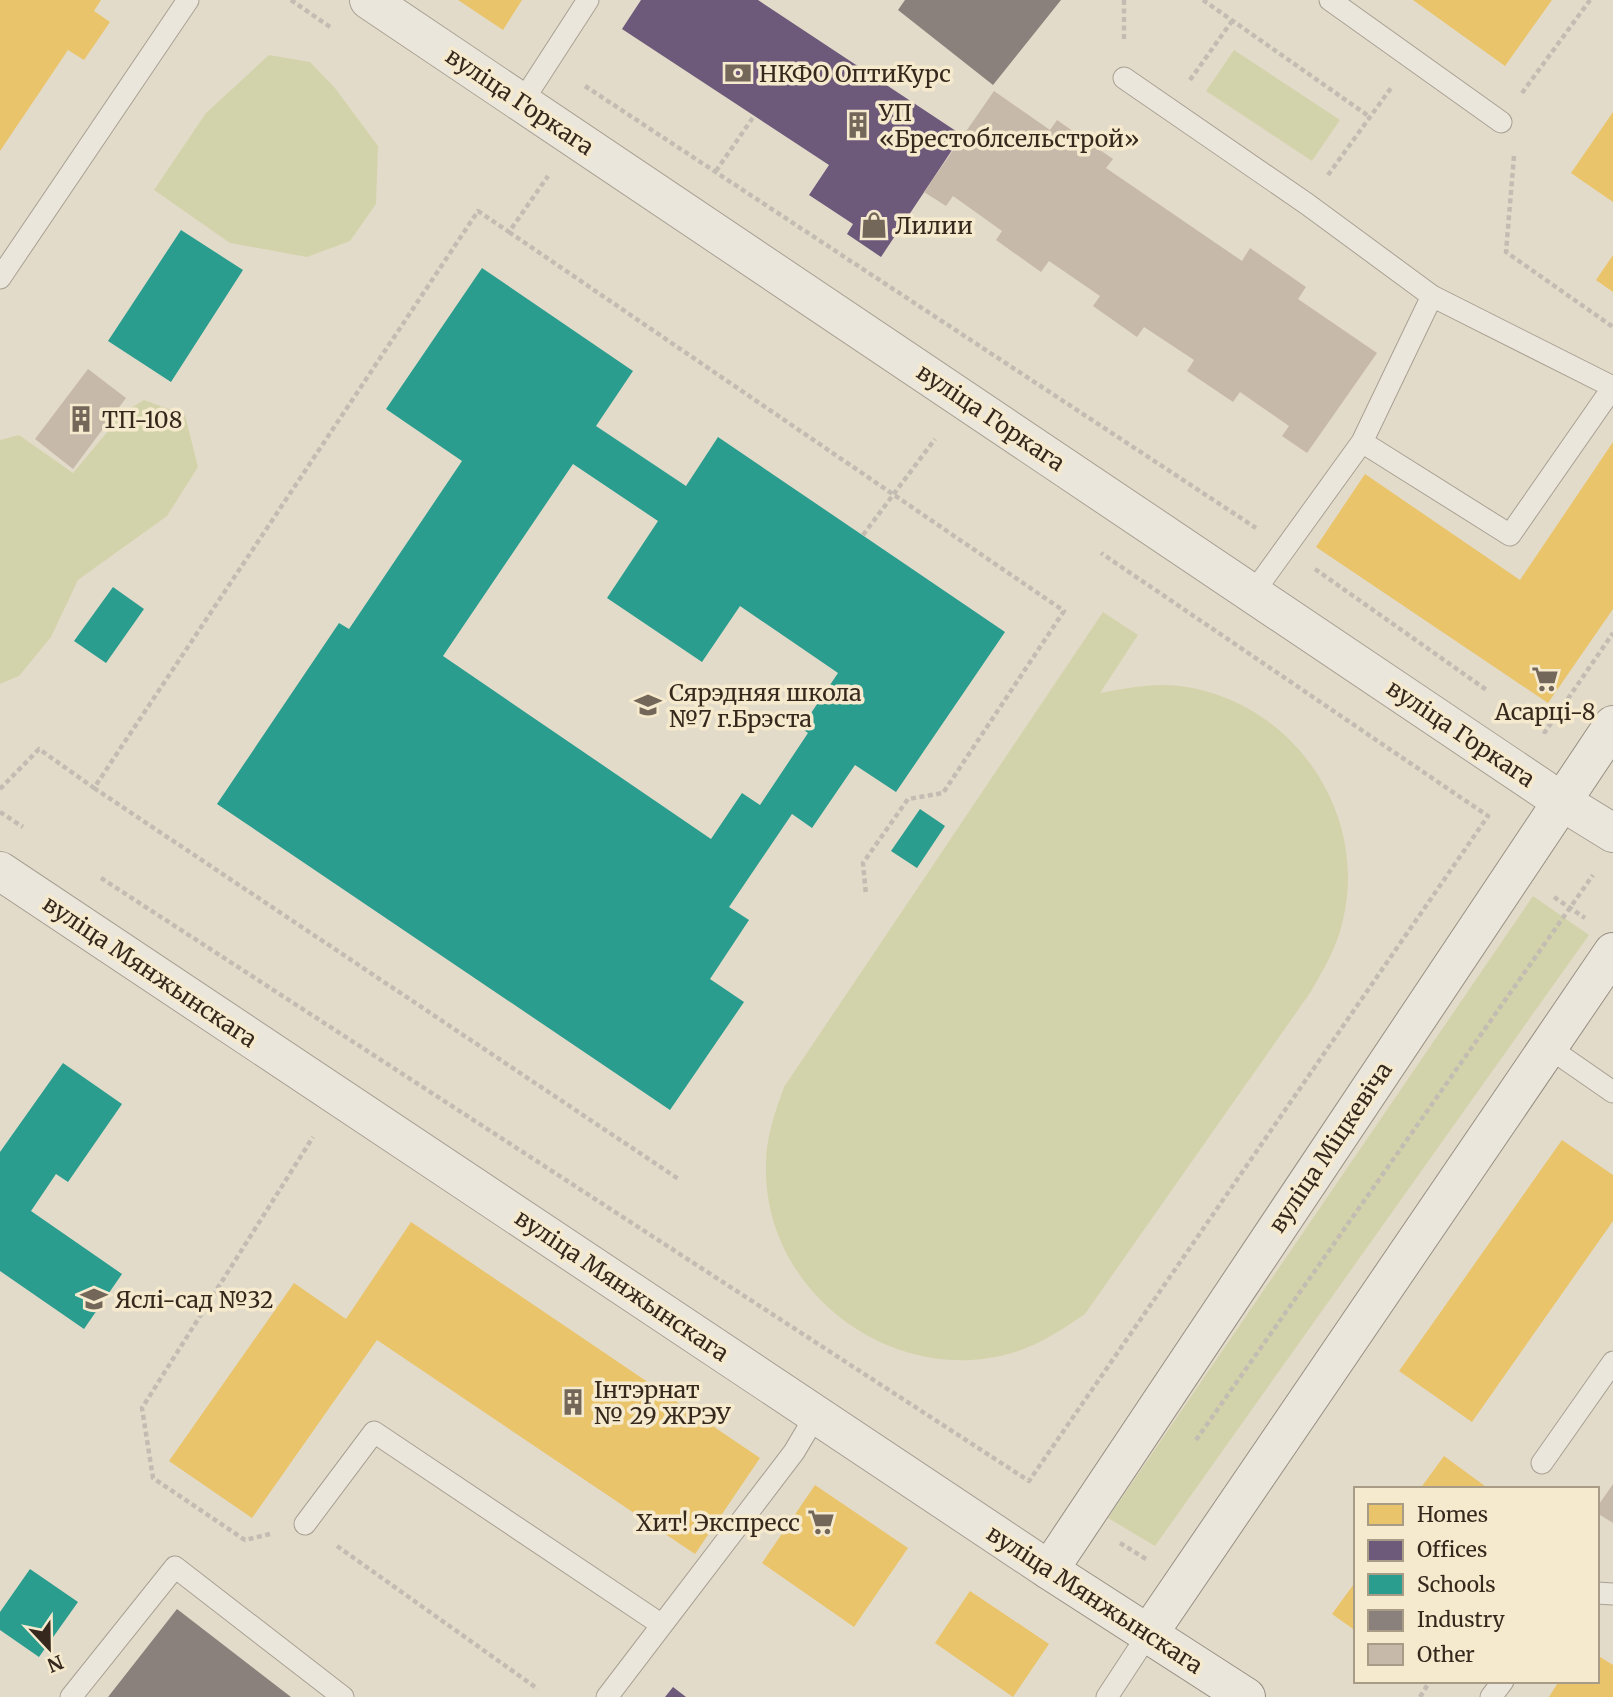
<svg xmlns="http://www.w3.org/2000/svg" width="1613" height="1697" font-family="Merriweather,serif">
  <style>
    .green { fill: #d3d3ab }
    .homes { fill: #e9c46a }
    .offices { fill: #6d597a }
    .schools { fill: #2a9d8f; fill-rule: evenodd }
    .industry { fill: #8a817c }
    .building { fill: #c7b9aa }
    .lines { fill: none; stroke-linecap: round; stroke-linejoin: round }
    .lane-casing { stroke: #a8a093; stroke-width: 23 }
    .street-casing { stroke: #a8a093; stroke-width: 40 }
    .secondary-casing { stroke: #978f83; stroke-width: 40 }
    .path { stroke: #c3bcb2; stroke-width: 4.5; stroke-dasharray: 5 3.5; stroke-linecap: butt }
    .lane { stroke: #ebe6db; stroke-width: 21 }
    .street { stroke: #ebe6db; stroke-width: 38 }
    .secondary { stroke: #ebe6db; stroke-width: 38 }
    .labels { text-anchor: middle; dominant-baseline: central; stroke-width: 7; stroke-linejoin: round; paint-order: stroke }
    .poi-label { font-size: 23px; fill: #36281c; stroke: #f6eace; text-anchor: start }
    .street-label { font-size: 23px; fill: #36281c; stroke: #f6eace }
  </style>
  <rect width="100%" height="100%" fill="#e3dbc9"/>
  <path class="green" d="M 1234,50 L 1340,120 L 1312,161 L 1206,91 Z
    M 269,55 L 310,62 L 335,88 L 378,146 L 376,204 L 350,241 L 307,257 L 230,243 L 154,190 L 206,113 Z
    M 144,400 L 185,415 L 198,467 L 167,516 L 78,580 L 51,637 L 19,676 L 0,684 L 0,440 L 19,435 L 73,473 L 124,412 Z
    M 1103,612 L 1138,635 L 1100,693 C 1127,688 1153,683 1180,686 C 1291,700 1369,811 1343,920 C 1337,947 1324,969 1310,993 L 1085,1314 C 1063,1329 1041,1344 1015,1352 C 894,1390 762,1292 766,1164 C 766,1137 775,1112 784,1087 Z
    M 1533,896 L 1589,935 L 1155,1546 L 1108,1518 Z"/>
  <path class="homes" d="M 0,0 L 101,0 L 94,11 L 110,22 L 84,60 L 68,50 L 0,151 Z
    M 458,0 L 522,0 L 503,30 Z
    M 1413,0 L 1552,0 L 1505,66 Z
    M 1613,112 L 1613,202 L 1571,173 Z
    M 1613,255 L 1613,292 L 1596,280 Z
    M 1613,442 L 1613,609 L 1548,703 L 1316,547 L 1365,474 L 1520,580 Z
    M 1562,1140 L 1613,1175 L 1613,1221 L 1472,1422 L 1399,1371 Z
    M 411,1222 L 760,1458 L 695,1554 L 377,1340 L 252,1518 L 169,1461 L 294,1283 L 346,1319 Z
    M 1444,1456 L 1489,1489 L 1420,1489 Z
    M 815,1485 L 908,1548 L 854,1627 L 762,1563 Z
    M 1356,1581 L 1356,1631 L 1332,1614 Z
    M 970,1591 L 1049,1644 L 1013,1697 L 935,1643 Z
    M 1597,1655 L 1613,1665 L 1613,1697 L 1549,1697 L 1559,1681 L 1597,1681 Z"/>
  <path class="offices" d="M 641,0 L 758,0 L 962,135 L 881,257 L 847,234 L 853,224 L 809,195 L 829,165 L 622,29 Z
    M 673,1687 L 686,1697 L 665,1697 Z"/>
  <path class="schools" d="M 181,230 L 243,270 L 171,382 L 108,341 Z
    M 482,268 L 633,371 L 596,426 L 686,486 L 718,437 L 1005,632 L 896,792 L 855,765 L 812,828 L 792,814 L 729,907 L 749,920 L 710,979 L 744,1002 L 670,1110 L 217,804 L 339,623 L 349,629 L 462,461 L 386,409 ZM 573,464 L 658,521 L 607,598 L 702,662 L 740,606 L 838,673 L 801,728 L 808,733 L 760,805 L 742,793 L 711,839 L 443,656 Z
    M 113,587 L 144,609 L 106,663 L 74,641 Z
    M 920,809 L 945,826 L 917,868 L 891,851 Z
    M 63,1063 L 122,1104 L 68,1182 L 56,1174 L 31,1211 L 122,1274 L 84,1329 L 0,1271 L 0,1152 Z
    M 30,1569 L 78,1602 L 39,1657 L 0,1630 L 0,1612 Z"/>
  <path class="industry" d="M 905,0 L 1061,0 L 993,85 L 898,10 Z
    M 177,1609 L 291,1697 L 108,1697 Z"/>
  <path class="building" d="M 994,91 L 1050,130 L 1057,120 L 1113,159 L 1106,168 L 1242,261 L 1250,248 L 1306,287 L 1298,299 L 1377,353 L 1307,453 L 1282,436 L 1289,426 L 1240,392 L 1233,402 L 1187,371 L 1194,360 L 1144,327 L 1137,337 L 1093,306 L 1100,296 L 1049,261 L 1041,272 L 996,240 L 1002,231 L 953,196 L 946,206 L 924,192 Z
    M 88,369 L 126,398 L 73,469 L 35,439 Z
    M 1613,1484 L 1613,1523 L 1597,1513 L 1597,1507 Z"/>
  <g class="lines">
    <defs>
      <path id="lane" d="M 1330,0 L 1501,122
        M 1124,78 L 1307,204 L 1432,296 L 1362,442 L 1253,593
        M 522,102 L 588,0
        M 0,278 L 188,0
        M 1432,296 L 1613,387
        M 1362,442 L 1510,535 L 1613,387
        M 1548,1047 L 1613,1092
        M 1542,1463 L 1613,1362
        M 305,1524 L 374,1432 L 662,1625 L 794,1452 L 816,1415
        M 1597,1593 L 1613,1594
        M 71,1697 L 175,1567 L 343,1697
        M 607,1697 L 662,1625
        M 1107,1697 L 1149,1633
        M 1491,1697 L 1503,1681"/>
      <path id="street" d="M 369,0 L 1561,801 L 1613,833
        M 0,871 L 1049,1570"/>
      <path id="secondary" d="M 1149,1633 L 1613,952
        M 1246,1697 L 1049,1570 L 1613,725"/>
    </defs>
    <use href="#lane" class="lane-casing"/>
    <use href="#street" class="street-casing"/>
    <use href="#secondary" class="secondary-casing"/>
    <path class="path" d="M 291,0 L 330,27
      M 1124,0 L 1124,41
      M 1203,0 L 1370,117
      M 1190,80 L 1232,21
      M 585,86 L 1256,528
      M 1522,93 L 1590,0
      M 1514,156 L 1506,252 L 1613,327
      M 716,171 L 754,116
      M 1328,175 L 1391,88
      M 509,232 L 1064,611 L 943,793 L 908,799 L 863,863 L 866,895
      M 863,535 L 935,439
      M 1315,569 L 1488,691
      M 1543,731 L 1545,732 L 1613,633
      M 94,788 L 680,1180
      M 0,789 L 39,749 L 94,788 L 478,211 L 509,232 L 548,176
      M 0,812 L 23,827
      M 101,878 L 1029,1481 L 1488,816 L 1101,553
      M 1554,897 L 1585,918
      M 1196,1440 L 1593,875
      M 270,1534 L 245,1540 L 153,1478 L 142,1408 L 313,1137
      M 1120,1543 L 1146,1559
      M 337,1546 L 538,1689
      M 1420,1697 L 1430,1681"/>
    <use href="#lane" class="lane"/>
    <use href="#street" class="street"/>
    <use href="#secondary" class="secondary"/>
  </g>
  <defs>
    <symbol id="bank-bare" viewBox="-9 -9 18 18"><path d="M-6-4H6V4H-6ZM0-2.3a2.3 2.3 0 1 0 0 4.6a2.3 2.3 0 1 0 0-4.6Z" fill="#736759" stroke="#f6eace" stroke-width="2.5" paint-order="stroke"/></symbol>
    <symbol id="building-bare" viewBox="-9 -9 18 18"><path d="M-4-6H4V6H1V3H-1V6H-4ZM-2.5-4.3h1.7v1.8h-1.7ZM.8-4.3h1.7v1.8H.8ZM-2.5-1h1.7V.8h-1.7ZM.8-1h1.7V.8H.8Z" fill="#736759" stroke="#f6eace" stroke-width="2.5" paint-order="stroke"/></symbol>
    <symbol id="shop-bare" viewBox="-9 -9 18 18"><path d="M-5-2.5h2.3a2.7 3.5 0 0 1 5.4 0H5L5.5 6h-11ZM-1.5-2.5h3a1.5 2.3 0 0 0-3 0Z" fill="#736759" stroke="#f6eace" stroke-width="2.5" paint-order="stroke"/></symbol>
    <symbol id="supermarket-bare" viewBox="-9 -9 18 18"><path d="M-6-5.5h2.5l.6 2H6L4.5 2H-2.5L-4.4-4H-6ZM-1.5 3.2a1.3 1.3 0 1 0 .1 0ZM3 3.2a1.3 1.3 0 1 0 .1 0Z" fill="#736759" stroke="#f6eace" stroke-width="2.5" paint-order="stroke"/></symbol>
    <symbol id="school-bare" viewBox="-9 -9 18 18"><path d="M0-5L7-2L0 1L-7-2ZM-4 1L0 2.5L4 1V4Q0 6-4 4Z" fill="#736759" stroke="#f6eace" stroke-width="2.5" paint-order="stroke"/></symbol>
  </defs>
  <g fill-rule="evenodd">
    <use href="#bank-bare" x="719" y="54" width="38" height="38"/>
    <use href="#building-bare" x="839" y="106" width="38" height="38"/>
    <use href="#shop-bare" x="855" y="206" width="38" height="38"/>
    <use href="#building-bare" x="62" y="400" width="38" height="38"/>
    <use href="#supermarket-bare" x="1526" y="660" width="38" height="38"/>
    <use href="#school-bare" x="629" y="686" width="38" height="38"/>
    <use href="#school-bare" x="75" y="1280" width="38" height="38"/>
    <use href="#building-bare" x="554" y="1383" width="38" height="38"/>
    <use href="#supermarket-bare" x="802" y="1503" width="38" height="38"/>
  </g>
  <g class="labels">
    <g class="poi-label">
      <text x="759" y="73">НКФО ОптиКурс</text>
      <text x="879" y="112">УП<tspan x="879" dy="26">«Брестоблсельстрой»</tspan></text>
      <text x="895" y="225">Лилии</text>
      <text x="102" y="419">ТП-108</text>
      <text x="669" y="692">Сярэдняя школа<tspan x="669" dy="26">№7 г.Брэста</tspan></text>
      <text x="1545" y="711" text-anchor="middle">Асарці-8</text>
      <text x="115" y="1299">Яслі-сад №32</text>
      <text x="594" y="1389">Інтэрнат<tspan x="594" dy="26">№ 29 ЖРЭУ</tspan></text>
      <text x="800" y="1522" text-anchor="end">Хит! Экспресс</text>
    </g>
    <g class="street-label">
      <text transform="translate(520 101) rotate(34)">вуліца Горкага</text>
      <text transform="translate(991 417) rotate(34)">вуліца Горкага</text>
      <text transform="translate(1461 733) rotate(34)">вуліца Горкага</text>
      <text transform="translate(150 971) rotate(34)">вуліца Мянжынскага</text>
      <text transform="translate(1330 1147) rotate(-56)">вуліца Міцкевіча</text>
      <text transform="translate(622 1285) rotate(34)">вуліца Мянжынскага</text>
      <text transform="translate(1095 1599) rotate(33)">вуліца Мянжынскага</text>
    </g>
  </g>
  <rect x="1354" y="1487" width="245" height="196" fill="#f6eace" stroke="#a99c87" stroke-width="2"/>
  <rect x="1368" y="1504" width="35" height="21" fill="#e9c46a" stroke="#a99c87" stroke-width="2"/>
  <text x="1417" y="1522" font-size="21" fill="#36281c">Homes</text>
  <rect x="1368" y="1540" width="35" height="21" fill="#6d597a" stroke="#a99c87" stroke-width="2"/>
  <text x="1417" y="1557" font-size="21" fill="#36281c">Offices</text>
  <rect x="1368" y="1574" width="35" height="21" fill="#2a9d8f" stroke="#a99c87" stroke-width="2"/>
  <text x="1417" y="1592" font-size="21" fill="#36281c">Schools</text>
  <rect x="1368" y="1610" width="35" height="21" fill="#8a817c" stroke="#a99c87" stroke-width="2"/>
  <text x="1417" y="1627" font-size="21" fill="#36281c">Industry</text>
  <rect x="1368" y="1644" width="35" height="21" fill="#c7b9aa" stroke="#a99c87" stroke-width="2"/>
  <text x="1417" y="1662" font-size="21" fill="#36281c">Other</text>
  <g transform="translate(49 1648) rotate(158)" stroke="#f6eace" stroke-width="5" paint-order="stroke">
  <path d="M0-5L12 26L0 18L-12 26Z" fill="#36281c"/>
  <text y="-10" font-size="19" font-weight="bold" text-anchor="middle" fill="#36281c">N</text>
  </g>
</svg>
